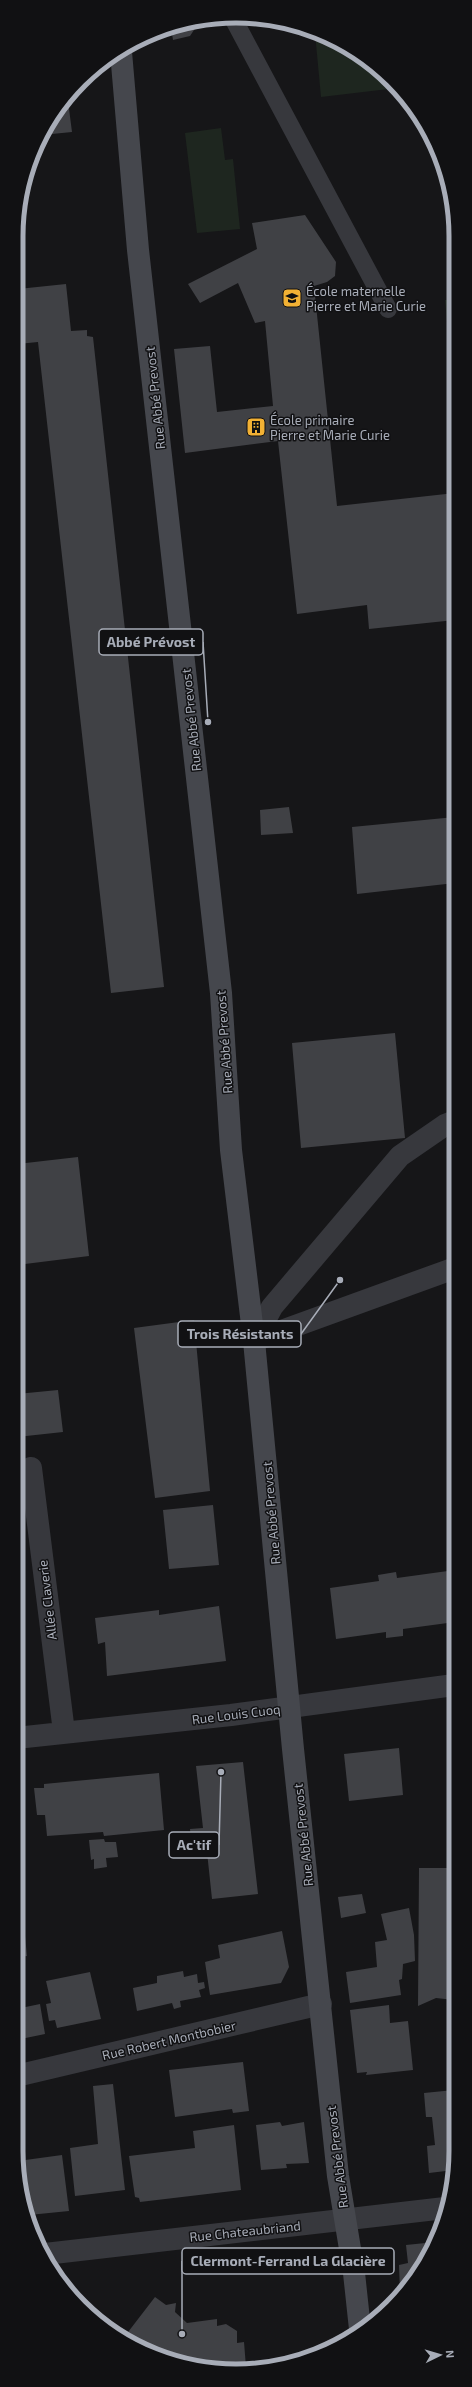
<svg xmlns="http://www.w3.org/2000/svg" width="472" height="2387" font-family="'Exo 2',sans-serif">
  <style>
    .green { fill: #1e261f }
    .building { fill: #404145 }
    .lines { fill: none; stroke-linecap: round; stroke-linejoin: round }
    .lane { stroke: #37383d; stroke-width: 18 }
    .street { stroke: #37383d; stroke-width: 22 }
    .secondary { stroke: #45474d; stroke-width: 22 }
    .labels { text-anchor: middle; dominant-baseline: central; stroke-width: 3; stroke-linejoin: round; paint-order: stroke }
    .poi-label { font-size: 13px; fill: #a8adb8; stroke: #111113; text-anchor: start }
    .street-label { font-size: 13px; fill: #a8adb8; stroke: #111113 }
    .rim { fill: none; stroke: #a8adb8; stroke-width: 5 }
    .leader { fill: none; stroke: #a8adb8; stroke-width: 1.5 }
    .callout-dot { fill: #a8adb8; stroke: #111113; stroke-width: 1.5 }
    .callout { fill: #111113; stroke: #a8adb8; stroke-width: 1.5 }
    .callout-label { font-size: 14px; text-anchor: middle; font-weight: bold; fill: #a8adb8 }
  </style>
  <rect width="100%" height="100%" fill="#161618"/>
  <path class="green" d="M 315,33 L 333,39 L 392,81 L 397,88 L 321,97 Z
    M 221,128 L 225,160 L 233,159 L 240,229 L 197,233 L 185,133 Z
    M 455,299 L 455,409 L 445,300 Z"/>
  <path class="building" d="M 196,22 L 196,27 L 190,36 L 173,40 L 171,27 L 179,24 Z
    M 68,101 L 72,132 L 42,135 L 45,126 Z
    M 305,215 L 336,262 L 335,276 L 327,282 L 314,286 L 337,506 L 455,493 L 455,620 L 369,629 L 367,605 L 297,614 L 278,441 L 185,453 L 174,349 L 210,346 L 217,412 L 273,406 L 265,321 L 255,323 L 238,283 L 200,303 L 188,284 L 257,249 L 252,223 Z
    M 66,284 L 71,331 L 87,330 L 87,336 L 93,337 L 164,987 L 111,993 L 38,342 L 18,344 L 18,289 Z
    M 455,442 L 455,477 L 454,477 L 451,443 Z
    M 289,807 L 293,833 L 261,835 L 260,810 Z
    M 455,817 L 455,883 L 357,894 L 352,827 Z
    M 395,1033 L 405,1138 L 301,1148 L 292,1043 Z
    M 78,1157 L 89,1256 L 17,1265 L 17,1164 Z
    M 194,1320 L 210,1491 L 155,1498 L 134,1328 Z
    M 58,1390 L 63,1432 L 17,1437 L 17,1394 Z
    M 213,1505 L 219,1565 L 169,1569 L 163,1510 Z
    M 455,1570 L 455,1622 L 403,1629 L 403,1636 L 386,1638 L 386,1632 L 336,1639 L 330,1588 L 379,1581 L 378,1575 L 396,1572 L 397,1578 Z
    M 219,1606 L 226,1661 L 107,1676 L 105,1642 L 98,1644 L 95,1618 L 159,1610 L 159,1615 Z
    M 399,1748 L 403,1795 L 349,1801 L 344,1754 Z
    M 243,1762 L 258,1894 L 212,1899 L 207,1852 L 192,1854 L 190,1829 L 203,1828 L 196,1766 Z
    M 159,1773 L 164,1830 L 104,1836 L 103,1832 L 47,1836 L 45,1815 L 37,1815 L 34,1788 L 44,1788 L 44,1784 Z
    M 104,1839 L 105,1842 L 116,1842 L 118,1857 L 106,1858 L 107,1867 L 94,1869 L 94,1859 L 91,1860 L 89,1840 Z
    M 419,1868 L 454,1868 L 454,2000 L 436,1998 L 418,2006 Z
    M 362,1894 L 366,1913 L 341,1918 L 338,1897 Z
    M 409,1908 L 414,1935 L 415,1961 L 403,1964 L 402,1979 L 399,1980 L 401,1995 L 350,2003 L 346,1972 L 377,1967 L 375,1942 L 387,1940 L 381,1914 Z
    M 16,1912 L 23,1912 L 25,1930 L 17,1930 Z
    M 282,1931 L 289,1967 L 281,1983 L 210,1995 L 205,1962 L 220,1958 L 218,1945 Z
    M 25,1936 L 27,1956 L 19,1957 L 17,1937 Z
    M 183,1971 L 184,1977 L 197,1974 L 198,1983 L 204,1982 L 205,1988 L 199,1990 L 201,1997 L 180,2001 L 181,2007 L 174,2009 L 172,2003 L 137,2011 L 133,1988 L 157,1983 L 157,1976 Z
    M 90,1972 L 101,2019 L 57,2028 L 55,2020 L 49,2021 L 46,2004 L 51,2003 L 46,1981 Z
    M 40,2004 L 45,2034 L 16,2040 L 16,2009 Z
    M 389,2005 L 390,2023 L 408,2021 L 413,2070 L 366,2075 L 367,2072 L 357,2073 L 350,2010 Z
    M 243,2062 L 249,2111 L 233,2113 L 232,2109 L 175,2117 L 169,2070 Z
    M 113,2084 L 125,2190 L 75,2196 L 70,2148 L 98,2144 L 93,2086 Z
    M 454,2090 L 454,2170 L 429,2173 L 427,2146 L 435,2145 L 432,2117 L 426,2117 L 424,2093 Z
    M 280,2122 L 282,2126 L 304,2122 L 309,2163 L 286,2164 L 287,2168 L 261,2170 L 256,2125 Z
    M 234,2125 L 241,2190 L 140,2202 L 139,2198 L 135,2197 L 129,2156 L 195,2148 L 193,2131 Z
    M 62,2155 L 69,2211 L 29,2215 L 18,2161 Z
    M 435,2242 L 433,2249 L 400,2291 L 399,2265 L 408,2263 L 406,2245 Z
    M 155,2297 L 166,2305 L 176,2303 L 175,2312 L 187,2323 L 217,2319 L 217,2326 L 226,2324 L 237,2331 L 237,2343 L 244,2342 L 246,2367 L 222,2371 L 152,2354 L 125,2336 Z"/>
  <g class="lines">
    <path class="lane" d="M 234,20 L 388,309"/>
    <path class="street" d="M 254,1341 L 272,1307 L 400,1156 L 445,1125 L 455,1121
      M 254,1341 L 455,1268
      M 31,1468 L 64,1732
      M 16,1738 L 231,1715 L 454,1685
      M 16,2076 L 321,2004
      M 45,2254 L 445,2208"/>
    <path class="secondary" d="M 121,52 L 138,250 L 221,993 L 231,1150 L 254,1341 L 293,1749 L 338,2176 L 354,2273 L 360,2329"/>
  </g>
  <defs>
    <symbol id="school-square" viewBox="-11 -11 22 22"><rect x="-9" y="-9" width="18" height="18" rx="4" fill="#f2b134" stroke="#111113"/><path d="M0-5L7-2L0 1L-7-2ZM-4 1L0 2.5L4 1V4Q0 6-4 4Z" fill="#111"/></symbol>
    <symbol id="building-square" viewBox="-11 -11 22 22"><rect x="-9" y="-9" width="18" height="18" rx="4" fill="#f2b134" stroke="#111113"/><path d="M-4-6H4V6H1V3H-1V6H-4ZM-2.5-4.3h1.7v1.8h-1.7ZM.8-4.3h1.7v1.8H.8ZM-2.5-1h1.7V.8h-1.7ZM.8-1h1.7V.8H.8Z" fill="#111"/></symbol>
  </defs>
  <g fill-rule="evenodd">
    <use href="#school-square" x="281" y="287" width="22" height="22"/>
    <use href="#building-square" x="245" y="416" width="22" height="22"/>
  </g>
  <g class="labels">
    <g class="poi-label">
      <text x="306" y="291">École maternelle<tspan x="306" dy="15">Pierre et Marie Curie</tspan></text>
      <text x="270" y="420">École primaire<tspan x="270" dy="15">Pierre et Marie Curie</tspan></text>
    </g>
    <g class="street-label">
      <text transform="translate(155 398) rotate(-96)">Rue Abbé Prevost</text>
      <text transform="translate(191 720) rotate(-96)">Rue Abbé Prevost</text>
      <text transform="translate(224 1042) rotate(-94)">Rue Abbé Prevost</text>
      <text transform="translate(271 1513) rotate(-95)">Rue Abbé Prevost</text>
      <text transform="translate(47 1600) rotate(-97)">Allée Claverie</text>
      <text transform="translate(236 1714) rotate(-7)">Rue Louis Cuoq</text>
      <text transform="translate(303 1835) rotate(-96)">Rue Abbé Prevost</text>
      <text transform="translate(169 2040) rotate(-13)">Rue Robert Montbobier</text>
      <text transform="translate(337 2157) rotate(-97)">Rue Abbé Prevost</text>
      <text transform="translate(245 2231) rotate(-6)">Rue Chateaubriand</text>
    </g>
  </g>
  <path d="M0 0H472V2387H0ZM236 23H236A213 213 0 0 1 449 236V2151A213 213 0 0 1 236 2364H236A213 213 0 0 1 23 2151V236A213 213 0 0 1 236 23Z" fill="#111113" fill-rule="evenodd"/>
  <path class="rim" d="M236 23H236A213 213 0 0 1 449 236V2151A213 213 0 0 1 236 2364H236A213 213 0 0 1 23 2151V236A213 213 0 0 1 236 23Z"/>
  <path class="leader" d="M208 722L203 642M340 1280L301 1334M221 1772L219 1845M182 2334L182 2261"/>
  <g class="callout-dot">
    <circle cx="208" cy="722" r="4"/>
    <circle cx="340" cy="1280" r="4"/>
    <circle cx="221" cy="1772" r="4"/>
    <circle cx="182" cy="2334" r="4"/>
  </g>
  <g class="callout">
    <rect x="99" y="629" width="104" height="26" rx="4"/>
    <rect x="178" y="1321" width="123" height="26" rx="4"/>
    <rect x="169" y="1832" width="50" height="26" rx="4"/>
    <rect x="182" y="2248" width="212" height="26" rx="4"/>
  </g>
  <g class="callout-label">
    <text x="151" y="647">Abbé Prévost</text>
    <text x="240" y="1339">Trois Résistants</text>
    <text x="194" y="1850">Ac'tif</text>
    <text x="288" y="2266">Clermont-Ferrand La Glacière</text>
  </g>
  <g transform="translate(440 2355) rotate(85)" stroke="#111113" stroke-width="3" paint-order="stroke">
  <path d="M0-3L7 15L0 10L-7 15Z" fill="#a8adb8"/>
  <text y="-6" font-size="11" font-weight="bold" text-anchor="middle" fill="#a8adb8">N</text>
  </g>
</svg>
